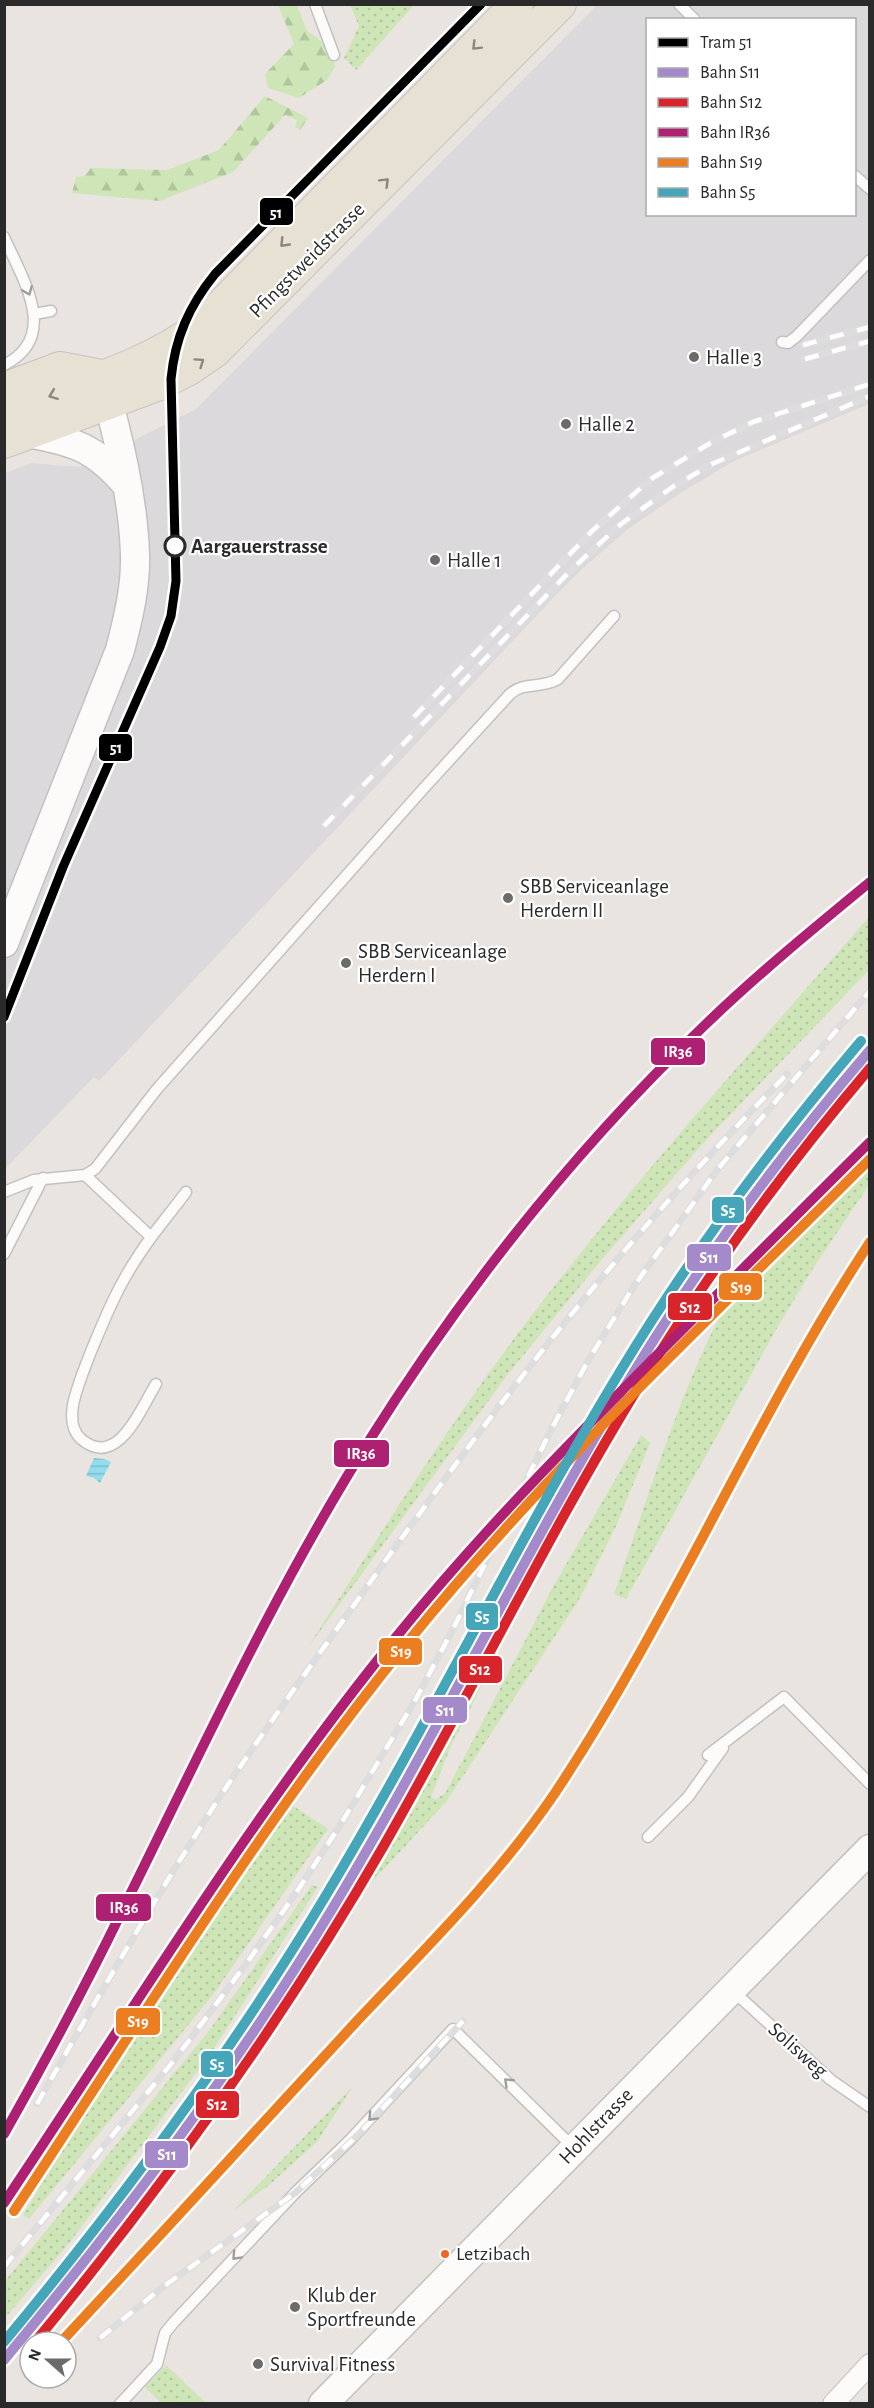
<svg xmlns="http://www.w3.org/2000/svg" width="874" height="2408" font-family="'Alegreya Sans',sans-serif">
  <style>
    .industrial { fill: #dcd9dc; fill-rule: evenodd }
    .green { fill: url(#green-dots) }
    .forest { fill: url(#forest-firs) }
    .water { fill: url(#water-rules) }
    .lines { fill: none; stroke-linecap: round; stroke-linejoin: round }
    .lane-casing { stroke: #c2c1c2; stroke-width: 13 }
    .street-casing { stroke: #c2c1c2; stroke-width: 22 }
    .secondary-casing { stroke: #c2c1c2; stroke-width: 31 }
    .primary-casing { stroke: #c4c3c1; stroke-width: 34 }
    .lane { stroke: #fcfbfa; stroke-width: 10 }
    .street { stroke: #fcfbfa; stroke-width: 20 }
    .secondary { stroke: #fcfbfa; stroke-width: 28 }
    .primary { stroke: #e7e1d3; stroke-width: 32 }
    .rail-casing { stroke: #deddde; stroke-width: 7 }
    .rail { stroke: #fff; stroke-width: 4.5; stroke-dasharray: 14; stroke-linecap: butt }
    .rail-1-casing { stroke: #fff; stroke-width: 15 }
    .rail-2-casing { stroke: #fff; stroke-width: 15 }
    .rail-3-casing { stroke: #fff; stroke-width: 15 }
    .rail-4-casing { stroke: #fff; stroke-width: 15 }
    .rail-5-casing { stroke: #fff; stroke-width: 15 }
    .rail-1 { stroke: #a48aca; stroke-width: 10 }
    .rail-2 { stroke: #d8242b; stroke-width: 10 }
    .rail-3 { stroke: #ae2071; stroke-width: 10 }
    .rail-4 { stroke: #eb7e20; stroke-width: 10 }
    .rail-5 { stroke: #45a6ba; stroke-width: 10 }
    .tram-1-casing { stroke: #fff; stroke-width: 14 }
    .tram-1 { stroke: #000; stroke-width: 9 }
    .oneway { stroke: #88867e }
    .oneway2 { stroke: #9e9d9c }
    .poi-dot { fill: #6d6b6a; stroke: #fff; stroke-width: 2 }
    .stop-dot { fill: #fff; stroke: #2a2a2a; stroke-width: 3 }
    .bus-dot { fill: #f26522; stroke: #fff; stroke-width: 2 }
    .labels { text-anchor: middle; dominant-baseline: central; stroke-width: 4.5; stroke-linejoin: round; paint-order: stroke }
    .bus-label { font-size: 20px; fill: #2a2a2a; stroke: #fff; text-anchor: start }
    .street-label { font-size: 21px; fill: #2a2a2a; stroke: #fff }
    .poi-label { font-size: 21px; fill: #2a2a2a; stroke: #fff; text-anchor: start }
    .stop-label { font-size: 21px; font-weight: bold; fill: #2a2a2a; stroke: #fff; text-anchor: start }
    .line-badge { stroke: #fff; stroke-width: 2 }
    .badge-label { font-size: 16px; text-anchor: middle; font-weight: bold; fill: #fff }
  </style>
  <defs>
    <pattern id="green-dots" width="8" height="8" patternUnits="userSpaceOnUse" patternTransform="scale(1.5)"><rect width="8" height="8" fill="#cee5b8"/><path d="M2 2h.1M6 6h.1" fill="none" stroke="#b1c59e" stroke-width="1.8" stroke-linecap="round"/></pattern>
    <pattern id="forest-firs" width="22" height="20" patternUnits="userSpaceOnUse" patternTransform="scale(1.5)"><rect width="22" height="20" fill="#cee5b8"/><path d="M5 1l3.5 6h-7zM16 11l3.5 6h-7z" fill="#b1c59e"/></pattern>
    <pattern id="water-rules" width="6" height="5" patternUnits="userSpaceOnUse" patternTransform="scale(1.5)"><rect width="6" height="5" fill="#92dcec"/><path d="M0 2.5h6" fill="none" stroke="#7ebdcb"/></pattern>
  </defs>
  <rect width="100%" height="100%" fill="#e9e4e0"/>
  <path class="industrial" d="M 597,5 L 869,5 L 869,404 L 734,461 L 682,492 L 628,529 L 582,569 L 555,596 L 99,1081 L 94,1077 L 5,1169 L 5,473 L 31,463 L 80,467 L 196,409 ZM 648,20 L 854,20 L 854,214 L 648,214 Z"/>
  <path class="green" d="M 350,5 L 414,5 L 356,70 L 344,58 L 359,26 Z
    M 869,917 L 869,970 L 706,1140 L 604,1257 L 508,1374 L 306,1650 C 373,1545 439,1440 513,1340 C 624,1192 748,1056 869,917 Z
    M 869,1158 L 869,1185 L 812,1270 L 777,1328 L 626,1599 L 614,1594 C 661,1463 698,1318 790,1209 L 805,1224 Z
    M 634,1400 L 533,1584 L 450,1748 L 431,1797 L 436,1800 L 446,1792 L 553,1587 L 641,1435 L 650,1443 L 617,1524 L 580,1598 L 446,1802 L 357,1898 L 620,1412 Z
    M 287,1802 L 328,1829 L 212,1996 L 29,2219 L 23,2215 C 107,2074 194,1936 287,1802 Z
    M 312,1885 L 318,1887 L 213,2050 L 70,2242 L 5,2318 L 5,2281 L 208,2032 Z
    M 353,2086 L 317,2142 L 268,2186 L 233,2211 Z
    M 166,2365 L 206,2403 L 161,2403 L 145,2387 Z"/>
  <path class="forest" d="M 278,5 L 297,5 L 307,31 C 322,39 329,50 335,66 L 327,80 L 299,98 L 268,88 L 265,74 L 294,44 Z
    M 265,96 L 308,118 L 300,130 L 295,127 L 297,120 L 285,115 L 233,172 L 160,201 L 72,193 L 76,177 L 85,176 L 91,168 L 167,170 L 219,150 Z"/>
  <path class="water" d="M 94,1458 L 104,1459 L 111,1462 L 100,1483 L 94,1478 L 86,1476 Z"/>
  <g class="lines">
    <defs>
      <path id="lane" d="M 315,4 L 334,55
        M 679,4 L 695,20
        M 854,175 L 870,189
        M 4,237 C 22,278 61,337 4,365
        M 34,314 L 51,311
        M 782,342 L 788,343 L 797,336 L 870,260
        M 85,1175 L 151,1237
        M 4,1192 L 34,1180 L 85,1175 L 95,1169 L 157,1089 L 424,788 L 510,694 C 525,681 542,689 558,679 L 614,616
        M 4,1254 L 43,1178
        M 156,1384 C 141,1408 118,1470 81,1439 C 71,1430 71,1417 73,1405 C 77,1385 85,1367 92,1349 C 105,1318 118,1286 137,1258 C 151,1235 170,1214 186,1192
        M 708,1755 L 784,1697 L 870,1784
        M 648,1837 L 688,1797 L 723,1748
        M 733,1991 L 831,2080 L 870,2107
        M 120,2404 L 157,2364 L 165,2333 L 174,2322 L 295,2193 L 351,2139 L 453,2029 L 574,2148"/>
      <path id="street" d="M 833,2404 L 870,2364"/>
      <path id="secondary" d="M 28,433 C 75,442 94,447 126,484
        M 4,943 L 120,650 C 128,619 136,587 135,554 C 133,496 118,437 103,381
        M 323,2404 L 870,1849"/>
      <path id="primary" d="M 4,389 L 60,368 L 102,376
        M 4,413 C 71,386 145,369 202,325 L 517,4
        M 4,442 L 162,383 L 189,369 L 215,351 L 560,4"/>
    </defs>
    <use href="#lane" class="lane-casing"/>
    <use href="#street" class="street-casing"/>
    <use href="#secondary" class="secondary-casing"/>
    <use href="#primary" class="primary-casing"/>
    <use href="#lane" class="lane"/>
    <use href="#street" class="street"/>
    <use href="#secondary" class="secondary"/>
    <use href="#primary" class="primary"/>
    <defs>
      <path id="rail" d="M 803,345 L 870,327
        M 805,359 L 870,341
        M 414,717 L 592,531 L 651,479 L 712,442 L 753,422 L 870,384
        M 324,826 L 572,569 L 621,524 L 674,486 L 712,464 L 870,396
        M 37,2104 C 96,2000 156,1896 221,1795 C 273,1717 329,1641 383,1564 C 456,1463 529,1363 610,1268 C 666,1201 726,1137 787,1074
        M 4,2267 L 176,2058 L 246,1964 L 298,1890 L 339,1827 L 416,1699 L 451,1633 L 552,1428 L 589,1359 L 634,1286 L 717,1170 L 870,991
        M 100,2338 L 164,2286 L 295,2193 L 359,2134 L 463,2021"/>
    </defs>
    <use href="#rail" class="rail-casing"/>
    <use href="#rail" class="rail"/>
    <defs>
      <path id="rail-1" d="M 4,2360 C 124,2216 237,2067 334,1906 C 439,1732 526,1549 632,1375 C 702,1260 783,1152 870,1050"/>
      <path id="rail-2" d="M 35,2342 C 164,2186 282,2022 383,1847 C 472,1692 550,1530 644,1378 C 711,1269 787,1166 870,1068"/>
      <path id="rail-3" d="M 4,2134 C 46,2060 86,1985 123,1909 C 201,1752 274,1592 367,1444 C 463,1291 576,1148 706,1024 C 758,974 814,928 870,882
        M 4,2203 C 132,2012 252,1814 397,1636 C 477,1537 566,1447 655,1357 C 727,1285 798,1213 870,1142"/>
      <path id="rail-4" d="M 14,2211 C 141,2020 262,1821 407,1643 C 547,1470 713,1316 870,1159
        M 61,2342 C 160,2236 258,2128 356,2022 C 425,1949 498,1877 555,1793 C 672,1617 754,1419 870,1242"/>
      <path id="rail-5" d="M 4,2342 C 121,2201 231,2054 325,1897 C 429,1724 516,1543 621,1370 C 691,1254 773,1145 861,1041"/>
    </defs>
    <use href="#rail-1" class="rail-1-casing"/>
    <use href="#rail-2" class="rail-2-casing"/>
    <use href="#rail-3" class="rail-3-casing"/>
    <use href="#rail-4" class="rail-4-casing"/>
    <use href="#rail-5" class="rail-5-casing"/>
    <use href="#rail-1" class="rail-1"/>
    <use href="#rail-2" class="rail-2"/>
    <use href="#rail-3" class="rail-3"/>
    <use href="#rail-4" class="rail-4"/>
    <use href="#rail-5" class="rail-5"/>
    <defs>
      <path id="tram-1" d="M 4,1017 L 63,867 L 160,647 L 171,616 L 176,581 L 171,379 C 175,338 189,306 215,274 L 481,4"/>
    </defs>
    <use href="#tram-1" class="tram-1-casing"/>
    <use href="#tram-1" class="tram-1"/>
  </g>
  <defs><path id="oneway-chevron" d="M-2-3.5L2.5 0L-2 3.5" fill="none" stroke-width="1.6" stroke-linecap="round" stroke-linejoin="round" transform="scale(1.5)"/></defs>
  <g class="oneway">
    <use href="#oneway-chevron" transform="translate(476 46) rotate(135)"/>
    <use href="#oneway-chevron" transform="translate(385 182) rotate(-45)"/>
    <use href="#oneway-chevron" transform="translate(284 243) rotate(134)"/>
    <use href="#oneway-chevron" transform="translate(200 362) rotate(-35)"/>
    <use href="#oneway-chevron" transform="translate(53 395) rotate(159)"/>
  </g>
  <g class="oneway2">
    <use href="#oneway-chevron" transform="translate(28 291) rotate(67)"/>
    <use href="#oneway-chevron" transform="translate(508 2082) rotate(-136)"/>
    <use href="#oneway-chevron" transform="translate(372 2117) rotate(133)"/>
    <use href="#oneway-chevron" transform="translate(236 2256) rotate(133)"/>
  </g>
  <g class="poi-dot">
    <circle cx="694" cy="357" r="6"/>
    <circle cx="566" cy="424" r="6"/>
    <circle cx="435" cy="560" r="6"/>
    <circle cx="508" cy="898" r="6"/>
    <circle cx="346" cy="963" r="6"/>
    <circle cx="295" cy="2307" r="6"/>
    <circle cx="258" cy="2364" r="6"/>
  </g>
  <circle class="stop-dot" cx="175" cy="546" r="10"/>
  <circle class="bus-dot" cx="445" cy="2254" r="5"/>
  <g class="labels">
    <g class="bus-label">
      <text x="456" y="2254">Letzibach</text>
    </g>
    <g class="street-label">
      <text transform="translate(307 260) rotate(-45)">Pfingstweidstrasse</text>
      <text transform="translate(798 2050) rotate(42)">Solisweg</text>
      <text transform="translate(596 2126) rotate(-46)">Hohlstrasse</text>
    </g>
    <g class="poi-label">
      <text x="706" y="357">Halle 3</text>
      <text x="578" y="424">Halle 2</text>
      <text x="447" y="560">Halle 1</text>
      <text x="520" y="886">SBB Serviceanlage<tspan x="520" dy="24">Herdern II</tspan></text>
      <text x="358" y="951">SBB Serviceanlage<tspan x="358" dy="24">Herdern I</tspan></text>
      <text x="307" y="2295">Klub der<tspan x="307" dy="24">Sportfreunde</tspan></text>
      <text x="270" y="2364">Survival Fitness</text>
    </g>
    <g class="stop-label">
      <text x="191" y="546">Aargauerstrasse</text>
    </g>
  </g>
  <g class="line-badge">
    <rect x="259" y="197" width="35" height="29" rx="6" fill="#000"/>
    <rect x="98" y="733" width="35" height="29" rx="6" fill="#000"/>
    <rect x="650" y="1037" width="56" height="29" rx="6" fill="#ae2071"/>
    <rect x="711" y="1196" width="34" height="28" rx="6" fill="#45a6ba"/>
    <rect x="686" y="1243" width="46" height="29" rx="6" fill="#a48aca"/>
    <rect x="718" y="1272" width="45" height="29" rx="6" fill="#eb7e20"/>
    <rect x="667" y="1292" width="46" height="29" rx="6" fill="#d8242b"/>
    <rect x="333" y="1439" width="57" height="29" rx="6" fill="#ae2071"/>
    <rect x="465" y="1602" width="34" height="29" rx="6" fill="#45a6ba"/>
    <rect x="378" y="1637" width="45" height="29" rx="6" fill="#eb7e20"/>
    <rect x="458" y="1655" width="45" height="29" rx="6" fill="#d8242b"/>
    <rect x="422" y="1696" width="46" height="28" rx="6" fill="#a48aca"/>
    <rect x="95" y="1893" width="57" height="29" rx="6" fill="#ae2071"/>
    <rect x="115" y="2007" width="46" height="29" rx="6" fill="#eb7e20"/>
    <rect x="200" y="2050" width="34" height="28" rx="6" fill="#45a6ba"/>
    <rect x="195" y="2090" width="45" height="29" rx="6" fill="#d8242b"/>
    <rect x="144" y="2140" width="45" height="29" rx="6" fill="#a48aca"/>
  </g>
  <g class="badge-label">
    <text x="276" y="218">51</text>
    <text x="116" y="753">51</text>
    <text x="678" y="1057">IR36</text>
    <text x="728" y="1216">S5</text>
    <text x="709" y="1263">S11</text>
    <text x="741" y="1293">S19</text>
    <text x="690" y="1313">S12</text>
    <text x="361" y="1459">IR36</text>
    <text x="482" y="1622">S5</text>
    <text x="401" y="1657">S19</text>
    <text x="480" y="1675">S12</text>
    <text x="445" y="1716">S11</text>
    <text x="124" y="1913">IR36</text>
    <text x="138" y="2027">S19</text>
    <text x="217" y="2070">S5</text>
    <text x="217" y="2110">S12</text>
    <text x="167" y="2160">S11</text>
  </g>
  <rect width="874" height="2408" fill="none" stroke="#2a2a2a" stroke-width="12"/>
  <rect x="646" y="18" width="210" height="198" fill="#ffffff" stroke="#aaaaaa" stroke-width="1.5"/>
  <rect x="658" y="38" width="30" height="9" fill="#000000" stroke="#aaaaaa" stroke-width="1.5"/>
  <text x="700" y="48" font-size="18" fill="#2a2a2a">Tram 51</text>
  <rect x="658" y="68" width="30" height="9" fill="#a48aca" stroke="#aaaaaa" stroke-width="1.5"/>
  <text x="700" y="78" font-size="18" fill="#2a2a2a">Bahn S11</text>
  <rect x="658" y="98" width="30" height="9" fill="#d8242b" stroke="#aaaaaa" stroke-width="1.5"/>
  <text x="700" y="108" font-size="18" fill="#2a2a2a">Bahn S12</text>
  <rect x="658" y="128" width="30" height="9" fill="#ae2071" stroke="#aaaaaa" stroke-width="1.5"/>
  <text x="700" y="138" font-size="18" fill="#2a2a2a">Bahn IR36</text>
  <rect x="658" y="158" width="30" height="9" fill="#eb7e20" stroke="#aaaaaa" stroke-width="1.5"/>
  <text x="700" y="168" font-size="18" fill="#2a2a2a">Bahn S19</text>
  <rect x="658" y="188" width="30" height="9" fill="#45a6ba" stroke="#aaaaaa" stroke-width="1.5"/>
  <text x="700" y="198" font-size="18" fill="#2a2a2a">Bahn S5</text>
  <g transform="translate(48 2360) rotate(291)"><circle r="28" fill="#ffffff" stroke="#aaaaaa" stroke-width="1.5"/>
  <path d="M0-4.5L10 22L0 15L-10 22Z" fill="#6d6b6a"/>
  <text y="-9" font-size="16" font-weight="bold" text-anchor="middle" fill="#2a2a2a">N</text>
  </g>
</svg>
